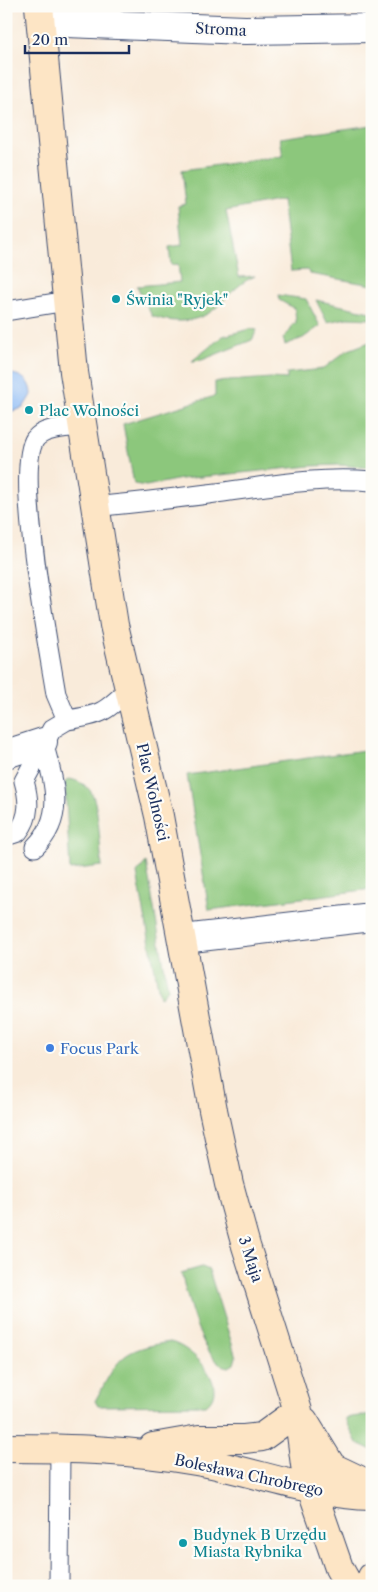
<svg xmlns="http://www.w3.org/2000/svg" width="378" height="1592" font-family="'Libre Caslon Text',serif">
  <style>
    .green { fill: #8cc77c; stroke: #547b6d }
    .water { fill: #8bbaf6; stroke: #5374aa }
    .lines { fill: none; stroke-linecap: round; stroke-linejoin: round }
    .lane-casing { stroke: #3c4b71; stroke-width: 21 }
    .street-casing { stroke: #3c4b71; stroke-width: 30 }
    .secondary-casing { stroke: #3c4b71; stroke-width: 30 }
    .lane { stroke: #fff; stroke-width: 19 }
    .street { stroke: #fff; stroke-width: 28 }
    .secondary { stroke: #fde5c5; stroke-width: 28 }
    .culture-dot { fill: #0f9aa8; stroke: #fdfcf7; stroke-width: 2 }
    .shop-dot { fill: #3f7fe0; stroke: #fdfcf7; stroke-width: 2 }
    .labels { text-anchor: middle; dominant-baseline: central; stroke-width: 4.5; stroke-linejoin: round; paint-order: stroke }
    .street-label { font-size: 15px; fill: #1b2f5e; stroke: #fdfcf7 }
    .culture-label { font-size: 15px; fill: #0d838f; stroke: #fdfcf7; text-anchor: start }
    .shop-label { font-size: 15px; fill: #366cbe; stroke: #fdfcf7; text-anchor: start }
  </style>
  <rect width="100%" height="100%" fill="#fdfcf7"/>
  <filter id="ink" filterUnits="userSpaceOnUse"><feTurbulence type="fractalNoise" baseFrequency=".02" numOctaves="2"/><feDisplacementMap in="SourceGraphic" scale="10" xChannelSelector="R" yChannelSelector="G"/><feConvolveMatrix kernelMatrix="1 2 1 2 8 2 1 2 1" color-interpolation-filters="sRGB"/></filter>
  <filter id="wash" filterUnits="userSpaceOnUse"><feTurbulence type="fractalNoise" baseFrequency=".0096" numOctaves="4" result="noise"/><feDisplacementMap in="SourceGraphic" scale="20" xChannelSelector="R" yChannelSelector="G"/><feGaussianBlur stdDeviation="1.12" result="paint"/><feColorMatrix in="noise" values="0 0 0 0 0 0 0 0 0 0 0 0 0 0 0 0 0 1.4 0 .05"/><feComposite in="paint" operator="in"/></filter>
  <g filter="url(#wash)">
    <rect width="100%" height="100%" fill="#f9ebda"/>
    <path class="green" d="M 372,125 L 372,285 L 310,274 L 307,270 L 291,271 L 282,200 L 226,211 L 239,277 L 255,276 C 241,282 233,291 222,302 C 203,323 177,325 152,316 L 137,286 L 180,282 L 178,264 L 171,265 L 169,247 L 182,245 L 178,206 L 186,204 L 182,170 L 283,156 L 280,138 Z
      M 278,295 L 306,299 L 320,326 L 303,338 L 285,345 L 283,338 L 290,331 L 293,324 L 296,324 L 295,309 L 279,300 Z
      M 316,300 L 370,312 L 372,319 L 347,318 L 327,322 Z
      M 250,329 L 257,330 L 252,340 L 202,360 L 192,361 L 223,336 Z
      M 372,341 L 372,468 L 340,465 L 311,466 L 181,479 L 146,486 L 134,484 L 123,424 L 215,396 L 215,382 L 271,378 L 287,379 L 287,373 L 323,369 L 346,351 Z
      M 372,749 L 372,889 L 209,910 L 187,775 Z
      M 69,779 C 77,780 87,785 91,792 C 99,804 100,850 102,866 L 70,870 L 65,782 Z
      M 146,862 L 168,989 L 160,998 L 137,873 Z
      M 202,1267 L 209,1270 L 236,1357 L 234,1364 L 229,1367 C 202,1365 187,1294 181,1273 Z
      M 170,1342 C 191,1346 231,1386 206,1405 L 98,1406 L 95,1401 C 119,1358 119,1350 170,1342 Z
      M 372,1414 L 372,1450 L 357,1443 L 345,1418 Z"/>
    <path class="water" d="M 6,374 C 21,373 31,381 31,395 L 23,408 L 6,413 Z"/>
  </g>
  <g filter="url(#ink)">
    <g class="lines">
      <defs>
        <path id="lane" d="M 6,311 L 67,301
          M 81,426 C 68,428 44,427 35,439 C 14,470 49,650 56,694 L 67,720 C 101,715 104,713 129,689
          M 94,507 C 132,503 170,499 208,494 C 264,487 315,476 372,481
          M 12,834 L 18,832 C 31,816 29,799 24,781 L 52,729 L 67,720
          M 35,847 C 67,816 53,780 43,742
          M 59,1586 L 60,1448"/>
        <path id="street" d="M 41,22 L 245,30 L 372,28
          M 6,754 L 43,742
          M 183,939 L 372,917"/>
        <path id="secondary" d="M 39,6 L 74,372 L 114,625 L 159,816 L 213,1110 L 229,1184 L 246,1246 L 298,1411 L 305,1465 L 311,1487 L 339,1568 L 349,1586
          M 304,1421 L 332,1467 L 372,1486
          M 153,1447 L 199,1439 L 244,1439 L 262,1437 L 298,1411
          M 6,1448 C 70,1448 133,1450 196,1461 C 255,1471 312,1495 372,1496
          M 369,1586 L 372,1577"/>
      </defs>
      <use href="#lane" class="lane-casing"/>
      <use href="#street" class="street-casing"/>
      <use href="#secondary" class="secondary-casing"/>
      <use href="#lane" class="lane"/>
      <use href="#street" class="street"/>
      <use href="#secondary" class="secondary"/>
    </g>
  </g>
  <g class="culture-dot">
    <circle cx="116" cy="299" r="5"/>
    <circle cx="29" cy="410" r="5"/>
    <circle cx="183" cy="1543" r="5"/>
  </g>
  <circle class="shop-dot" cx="50" cy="1048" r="5"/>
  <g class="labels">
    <g class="street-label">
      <text transform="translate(221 29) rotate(3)">Stroma</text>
      <text transform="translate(153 792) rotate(77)">Plac Wolności</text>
      <text transform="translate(251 1259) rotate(72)">3 Maja</text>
      <text transform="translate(249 1475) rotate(12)">Bolesława Chrobrego</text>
    </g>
    <g class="culture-label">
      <text x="126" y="299">Świnia "Ryjek"</text>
      <text x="39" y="410">Plac Wolności</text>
      <text x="193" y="1534">Budynek B Urzędu<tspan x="193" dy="17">Miasta Rybnika</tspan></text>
    </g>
    <g class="shop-label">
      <text x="60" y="1048">Focus Park</text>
    </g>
  </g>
  <rect width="378" height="1592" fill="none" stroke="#fdfcf7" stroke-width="25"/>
  <path d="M25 45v8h104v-8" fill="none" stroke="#1b2f5e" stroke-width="2.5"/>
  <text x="32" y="45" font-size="15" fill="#1b2f5e" stroke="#fdfcf7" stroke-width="4" paint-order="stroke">20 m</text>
</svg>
